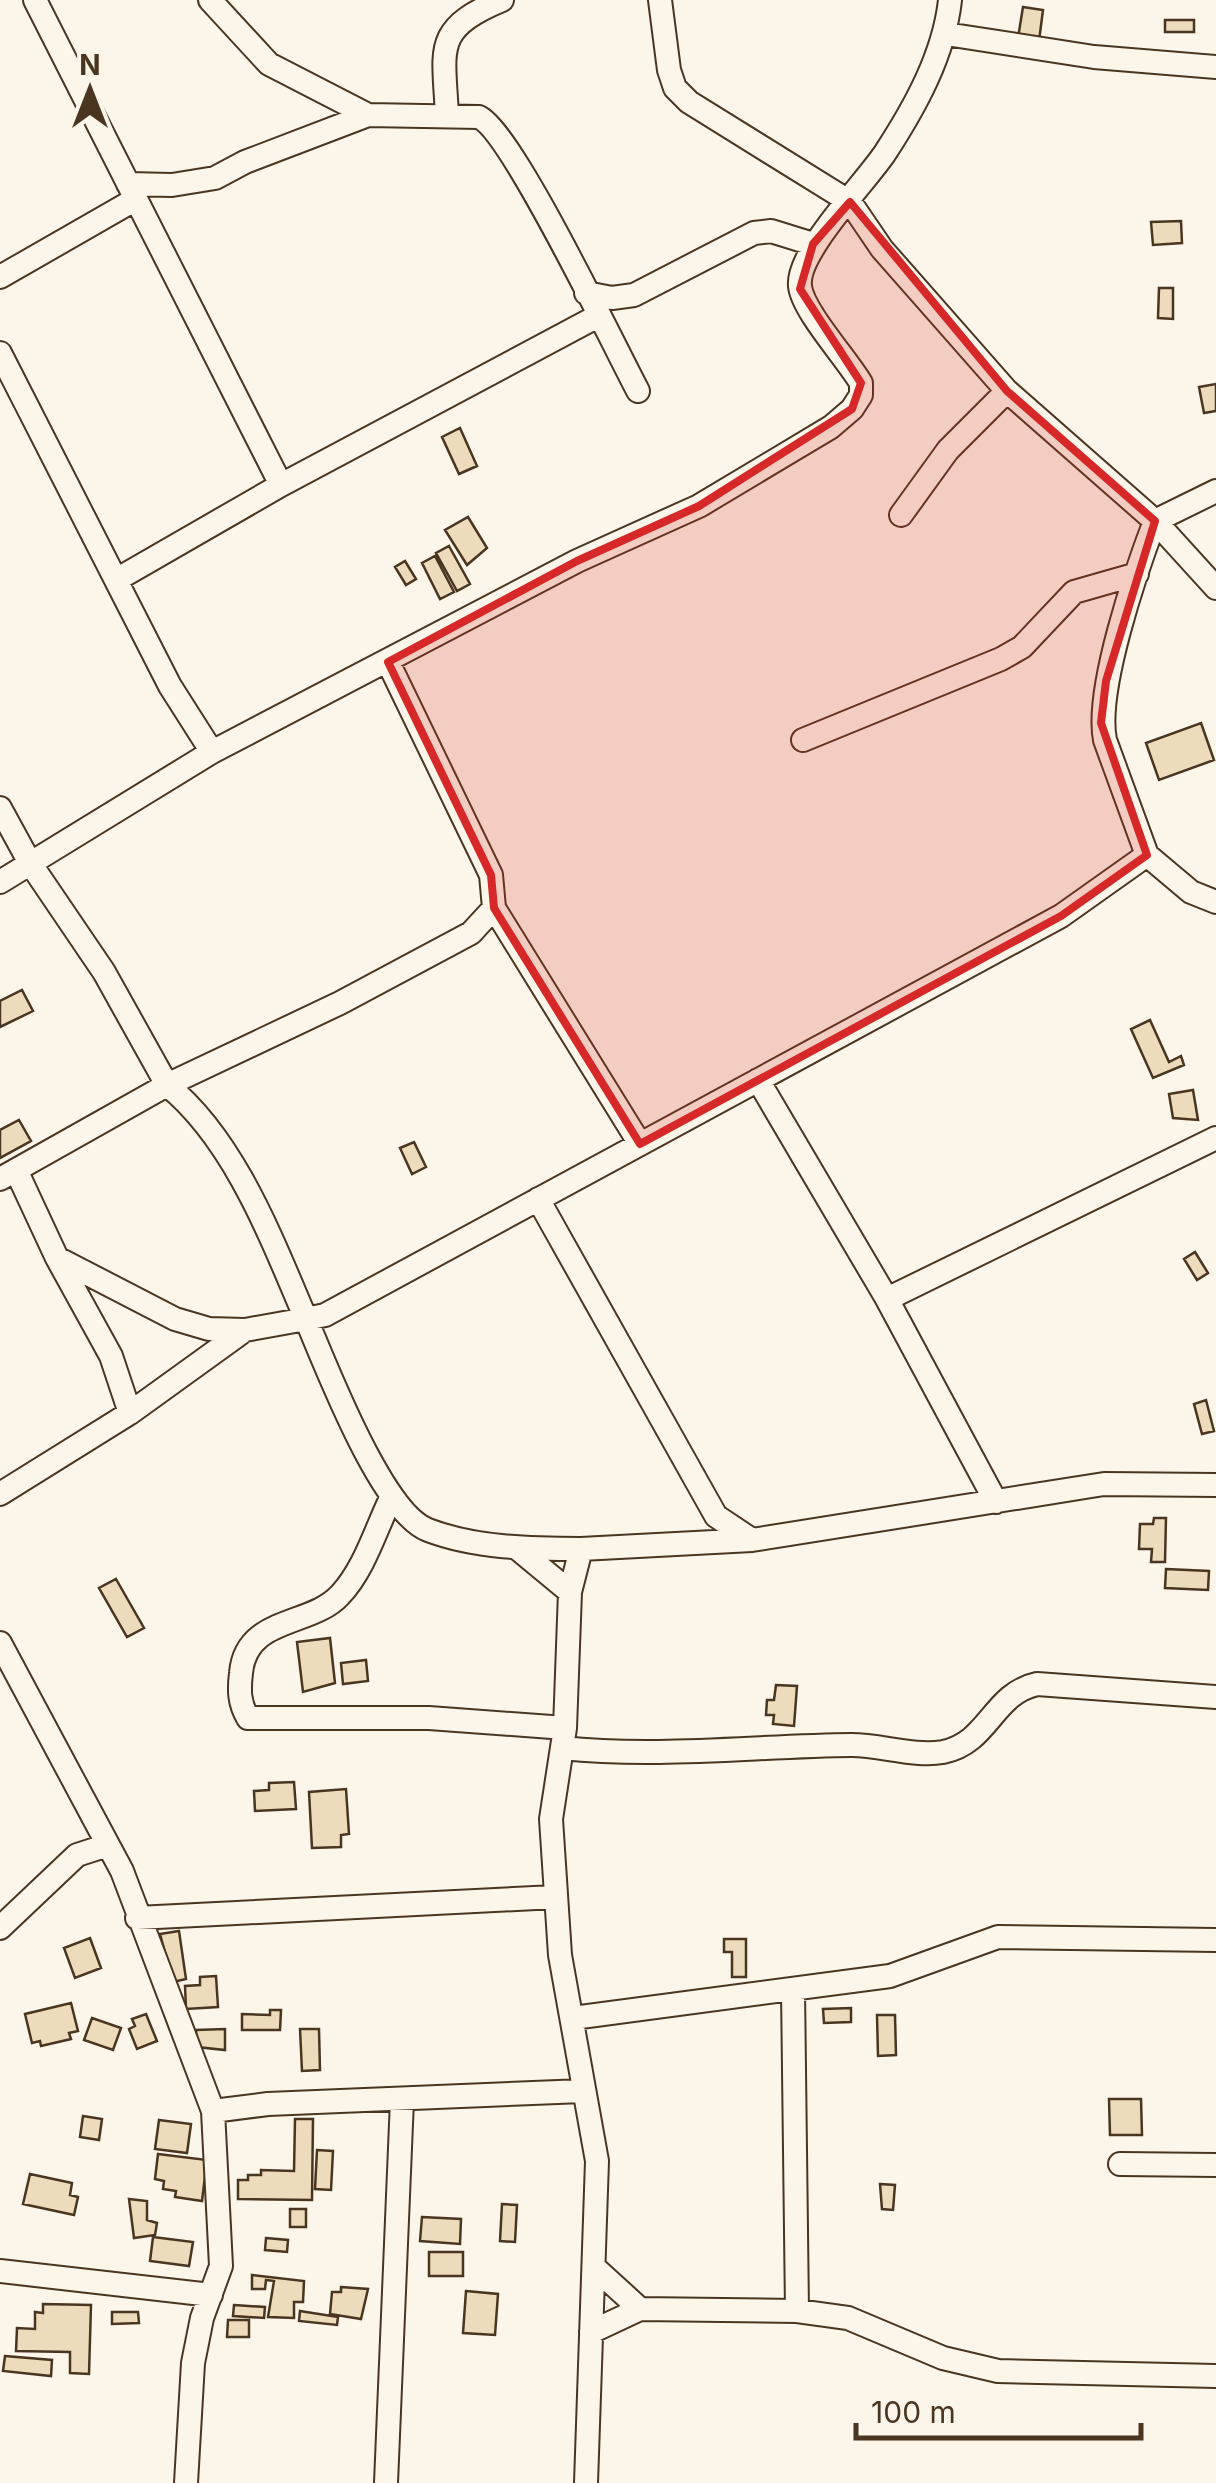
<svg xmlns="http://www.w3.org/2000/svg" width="1216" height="2483" font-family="Inter,sans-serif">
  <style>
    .building { fill: #ecdcbc; stroke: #4a3520; stroke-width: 2.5 }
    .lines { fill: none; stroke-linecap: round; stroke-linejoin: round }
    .minor-casing { stroke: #4a3520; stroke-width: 26 }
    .minor { stroke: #fbf6e9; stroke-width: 22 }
    .marked { fill: #d62828; fill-opacity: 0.2; stroke: #d62828; stroke-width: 8; stroke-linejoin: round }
  </style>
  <rect width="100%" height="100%" fill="#fbf6e9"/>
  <path class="building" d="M 1023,7 L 1043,10 L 1039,41 L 1018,38 Z
    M 1165,20 L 1194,20 L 1194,32 L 1165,32 Z
    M 1181,221 L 1182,243 L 1153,245 L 1151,222 Z
    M 1159,288 L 1173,288 L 1173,319 L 1158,318 Z
    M 1216,384 L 1216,411 L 1204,413 L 1199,387 Z
    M 460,428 L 477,466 L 459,474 L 442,437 Z
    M 468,517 L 487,548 L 467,565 L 445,530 Z
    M 449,546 L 470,584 L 457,591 L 436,553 Z
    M 435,556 L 454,592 L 440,599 L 422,563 Z
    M 405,561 L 416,579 L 406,585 L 395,567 Z
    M 1201,723 L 1214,760 L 1159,780 L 1146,743 Z
    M 22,990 L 33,1011 L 0,1027 L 0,1001 Z
    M 1150,1020 L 1169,1062 L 1181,1056 L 1184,1065 L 1153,1078 L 1131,1029 Z
    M 1193,1090 L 1198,1120 L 1173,1118 L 1169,1094 Z
    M 19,1120 L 31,1141 L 0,1158 L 0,1130 Z
    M 414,1142 L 426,1167 L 412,1174 L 400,1148 Z
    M 1195,1252 L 1208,1273 L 1197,1280 L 1184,1259 Z
    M 1206,1400 L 1214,1431 L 1202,1434 L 1194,1404 Z
    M 1154,1518 L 1166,1518 L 1165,1562 L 1151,1562 L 1152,1549 L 1139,1549 L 1140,1524 L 1153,1524 Z
    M 1166,1569 L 1209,1571 L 1208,1590 L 1165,1588 Z
    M 116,1579 L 144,1628 L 127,1637 L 99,1588 Z
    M 330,1638 L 335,1683 L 303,1692 L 297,1642 Z
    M 366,1660 L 368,1681 L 343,1684 L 341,1663 Z
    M 776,1685 L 797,1686 L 794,1726 L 773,1724 L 774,1715 L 766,1715 L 767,1700 L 774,1700 Z
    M 294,1782 L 296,1809 L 255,1811 L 254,1791 L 269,1790 L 269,1783 Z
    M 346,1789 L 349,1834 L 341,1835 L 341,1847 L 312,1848 L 309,1792 Z
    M 179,1931 L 186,1979 L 173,1982 L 160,1934 Z
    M 90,1938 L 101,1968 L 75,1978 L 64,1948 Z
    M 724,1939 L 746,1939 L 746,1977 L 732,1977 L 732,1952 L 724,1952 Z
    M 216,1976 L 218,2007 L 186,2009 L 185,1986 L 200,1985 L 200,1977 Z
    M 71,2003 L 78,2031 L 69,2033 L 71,2039 L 41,2046 L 40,2041 L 32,2043 L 25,2014 Z
    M 851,2008 L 851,2022 L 824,2023 L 823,2009 Z
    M 270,2010 L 281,2010 L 280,2030 L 242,2030 L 242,2014 L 270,2015 Z
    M 146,2014 L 157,2041 L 137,2049 L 129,2029 L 135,2026 L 132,2019 Z
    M 877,2015 L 895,2015 L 896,2055 L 878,2056 Z
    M 92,2018 L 121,2028 L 113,2050 L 84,2040 Z
    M 225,2029 L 225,2050 L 197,2047 L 196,2030 Z
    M 300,2029 L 319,2029 L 320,2070 L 302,2071 Z
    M 1109,2099 L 1141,2099 L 1142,2135 L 1110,2135 Z
    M 83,2116 L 102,2119 L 99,2140 L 80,2137 Z
    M 295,2119 L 313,2119 L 312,2200 L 238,2199 L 238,2180 L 248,2180 L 248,2175 L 261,2175 L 261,2170 L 294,2171 Z
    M 159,2120 L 191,2124 L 187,2153 L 155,2149 Z
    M 317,2150 L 333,2151 L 331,2190 L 315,2189 Z
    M 158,2154 L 207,2160 L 202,2201 L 175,2197 L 176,2191 L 163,2189 L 164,2181 L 155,2179 Z
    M 30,2174 L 72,2183 L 70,2195 L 78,2197 L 74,2215 L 23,2204 Z
    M 880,2184 L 895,2185 L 893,2210 L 882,2209 Z
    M 129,2199 L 147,2201 L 147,2220 L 157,2223 L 155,2235 L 134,2238 Z
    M 502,2204 L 517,2205 L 515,2242 L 500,2241 Z
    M 290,2209 L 306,2209 L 306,2227 L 290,2227 Z
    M 422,2217 L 461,2219 L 460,2244 L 420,2241 Z
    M 153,2237 L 193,2242 L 189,2266 L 150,2261 Z
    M 266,2238 L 288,2240 L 287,2252 L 265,2250 Z
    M 429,2252 L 463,2252 L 463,2276 L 429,2276 Z
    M 252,2275 L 304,2281 L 303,2302 L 294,2302 L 294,2318 L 268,2317 L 274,2281 L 266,2280 L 265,2289 L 252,2289 Z
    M 341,2287 L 368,2289 L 361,2319 L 330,2314 L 332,2292 L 341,2292 Z
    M 466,2291 L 498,2294 L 495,2335 L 463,2333 Z
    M 43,2304 L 91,2305 L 89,2374 L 70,2373 L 70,2352 L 16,2351 L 17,2328 L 35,2329 L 35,2312 L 43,2313 Z
    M 234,2305 L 265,2307 L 264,2318 L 233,2316 Z
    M 300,2311 L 338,2317 L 337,2325 L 299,2321 Z
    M 112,2312 L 138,2312 L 139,2323 L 112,2324 Z
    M 228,2320 L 249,2320 L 249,2337 L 227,2337 Z
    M 5,2356 L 52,2360 L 51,2376 L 3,2371 Z"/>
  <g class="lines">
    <defs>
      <path id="minor" d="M 35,0 L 281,485
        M 210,0 L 269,64 L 368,115 L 479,117 C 512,132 614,346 638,391
        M 660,0 L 669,70 L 675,88 L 689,102 L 850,202 L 882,249 L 1007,391 L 1155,521 L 1216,588
        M 946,34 L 1094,57 L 1216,67
        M 447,116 C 444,49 432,29 502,0
        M 128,184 L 172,185 L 215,178 L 245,162 L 368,115
        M 0,277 L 136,199
        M 586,293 L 612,298 L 634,295 L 754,233 L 771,231 L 813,244
        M 0,353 L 170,686 L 212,752
        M 901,515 L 948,450 L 1007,391
        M 116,580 L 281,485 L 598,316
        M 803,740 L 1001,659 L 1022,647 L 1074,592 L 1137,574
        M 0,808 L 30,863 L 104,972 L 167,1085 L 340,1003 L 471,933 L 494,908 L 491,875 L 388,662
        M 1147,855 L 1191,892 L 1216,902
        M 0,882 L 212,752 L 577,561 L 699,506 L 831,427 L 852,409 L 861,395 L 861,383 C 847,359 802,310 800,286 C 796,253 865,183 885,153 C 915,107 944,55 950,0
        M 494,908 L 640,1144
        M 758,1080 L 887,1299
        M 16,1170 L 57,1258 L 175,1319 L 209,1329 L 245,1330 L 306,1319 C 326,1366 382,1513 428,1530 C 475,1548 531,1549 581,1549
        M 0,1179 L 167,1085 C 235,1140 272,1240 306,1319 L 325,1315 L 1061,916 L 1147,855 L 1105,740 C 1095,690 1136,571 1155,521 L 1216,491
        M 538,1199 L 716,1516 L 752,1540
        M 57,1258 L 111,1356 L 130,1413
        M 0,1494 L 130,1413 L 245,1330
        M 391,1498 C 376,1529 364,1570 340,1595 C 311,1627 246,1616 241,1673 C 239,1690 239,1703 248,1718 L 429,1718 L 565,1728
        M 996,1502 L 887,1299 L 1216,1138
        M 518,1549 L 570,1592
        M 0,1643 L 122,1871 L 213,2111 L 221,2266 L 202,2318 L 193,2363 L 186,2483
        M 562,1748 C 659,1758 755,1746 852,1745 C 881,1745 914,1757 943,1752 C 989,1743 992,1694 1037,1684 L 1216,1697
        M 137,1918 L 555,1897
        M 0,1928 L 77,1855 L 108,1845
        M 793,1989 L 797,2311
        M 573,2018 L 890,1976 L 998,1937 L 1216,1940
        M 213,2111 L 268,2104 L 583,2091
        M 1120,2164 L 1216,2165
        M 594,2267 L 640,2309
        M 0,2271 L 211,2295
        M 591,2332 L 640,2309 L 797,2311 L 848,2318 L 943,2358 L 998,2371 L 1216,2376
        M 386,2483 L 402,2100
        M 586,2483 L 597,2161 L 560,1955 L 551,1819 L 565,1728 L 570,1592 L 581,1549 L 752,1540 L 1104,1484 L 1216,1485"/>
    </defs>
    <use href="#minor" class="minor-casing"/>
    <use href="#minor" class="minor"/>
  </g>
  <path class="marked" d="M 850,202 L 1007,391 L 1155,521 L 1106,681 L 1101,723 L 1147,855 L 1061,916 L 640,1144 L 494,908 L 491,875 L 388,662 L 577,561 L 699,506 L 852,409 L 861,383 L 800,289 L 813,244 Z"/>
  <g transform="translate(90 90)" stroke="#fbf6e9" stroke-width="8" paint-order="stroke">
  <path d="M0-8L18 38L0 25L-18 38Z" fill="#4a3520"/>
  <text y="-15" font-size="28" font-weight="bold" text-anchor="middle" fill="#4a3520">N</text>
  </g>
  <path d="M856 2423v15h285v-15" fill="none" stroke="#4a3520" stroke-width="5"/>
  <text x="871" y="2423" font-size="30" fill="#4a3520" stroke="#fbf6e9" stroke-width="8" paint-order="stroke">100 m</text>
</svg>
